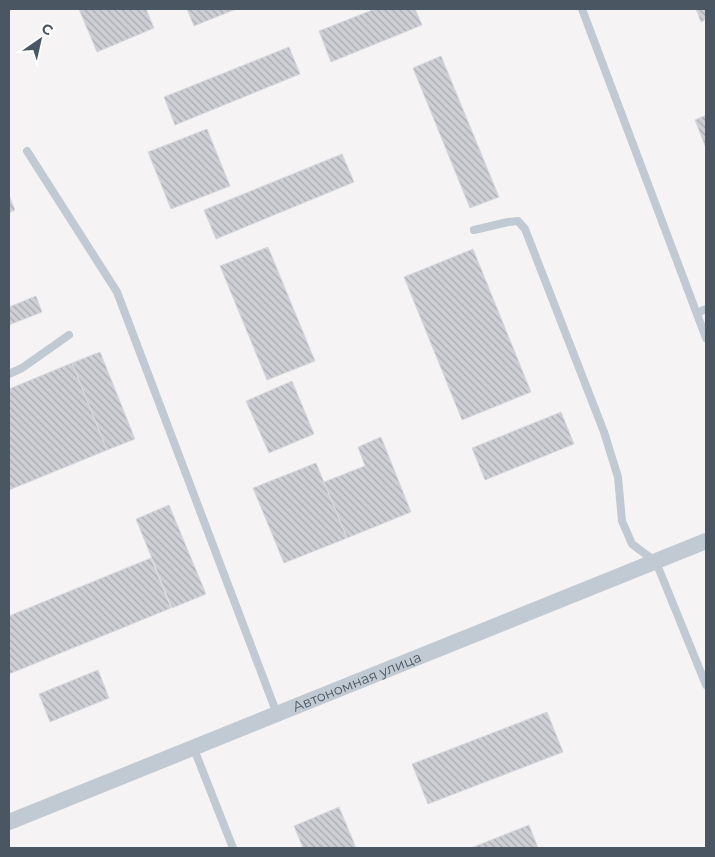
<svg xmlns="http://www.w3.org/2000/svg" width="715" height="857" font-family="Montserrat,sans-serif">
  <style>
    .building { fill: url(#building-back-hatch); stroke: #d7d9de }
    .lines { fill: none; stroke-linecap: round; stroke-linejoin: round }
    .service { stroke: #c1cad2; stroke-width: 8 }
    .minor { stroke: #c1cad2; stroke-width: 16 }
    .labels { text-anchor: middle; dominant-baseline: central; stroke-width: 4; stroke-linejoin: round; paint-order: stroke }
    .street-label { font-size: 14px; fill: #4a5661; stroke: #fff }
  </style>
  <defs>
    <pattern id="building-back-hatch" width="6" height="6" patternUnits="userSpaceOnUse" patternTransform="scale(1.25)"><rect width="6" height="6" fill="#cdcfd5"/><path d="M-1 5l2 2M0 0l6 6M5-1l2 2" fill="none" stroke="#a8abb0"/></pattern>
  </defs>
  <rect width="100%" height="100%" fill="#f5f3f3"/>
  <path class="building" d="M 79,9 L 146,9 L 154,28 L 97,52 Z
    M 187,9 L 236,9 L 194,26 Z
    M 375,9 L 415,9 L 422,25 L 331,62 L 319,31 Z
    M 696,9 L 706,9 L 706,19 L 701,22 Z
    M 289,47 L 300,74 L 175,125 L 164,97 Z
    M 441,56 L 499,197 L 470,208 L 413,68 Z
    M 706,115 L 706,148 L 695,120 Z
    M 207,129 L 230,186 L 171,209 L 148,152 Z
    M 342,154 L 354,182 L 216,239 L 204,210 Z
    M 9,195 L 15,210 L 9,213 Z
    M 268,247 L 315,361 L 267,380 L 220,266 Z
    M 473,249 L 531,392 L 462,420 L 404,277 Z
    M 36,296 L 42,312 L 9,325 L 9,307 Z
    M 100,352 L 135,439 L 107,450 L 72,363 Z
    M 72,363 L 107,450 L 9,490 L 9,389 Z
    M 292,381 L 314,434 L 269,453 L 246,401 Z
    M 561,412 L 574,444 L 485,480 L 472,448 Z
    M 381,437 L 411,512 L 347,538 L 324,482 L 365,466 L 358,447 Z
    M 316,463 L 347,538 L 284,563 L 253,488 Z
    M 169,505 L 206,594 L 172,608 L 136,519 Z
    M 151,558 L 171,608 L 9,674 L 9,616 Z
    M 98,670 L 109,698 L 50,722 L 39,694 Z
    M 547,712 L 563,752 L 428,804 L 412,764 Z
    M 339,807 L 356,848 L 303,848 L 294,826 Z
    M 529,825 L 538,848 L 471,848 Z"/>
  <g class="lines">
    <path class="service" d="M 582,9 L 706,338
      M 27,151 L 117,292 L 277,714
      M 474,230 L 508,222 L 518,221 L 525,229 L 604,432 L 618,477 L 622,521 L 632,544 L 656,562 L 706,685
      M 697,313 L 706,309
      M 9,374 L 22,368 L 69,335
      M 194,749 L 233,848"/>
    <path class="minor" id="s1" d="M 9,822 L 706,541"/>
  </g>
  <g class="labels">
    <g class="street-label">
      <text stroke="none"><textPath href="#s1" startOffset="375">Автономная улица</textPath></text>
    </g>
  </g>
  <rect width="715" height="857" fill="none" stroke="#4a5661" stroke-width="20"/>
  <g transform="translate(40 40) rotate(34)" stroke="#ffffff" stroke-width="4" paint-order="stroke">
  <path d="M0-4L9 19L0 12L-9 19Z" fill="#4a5661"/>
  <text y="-8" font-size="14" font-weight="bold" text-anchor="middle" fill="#4a5661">С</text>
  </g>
</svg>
